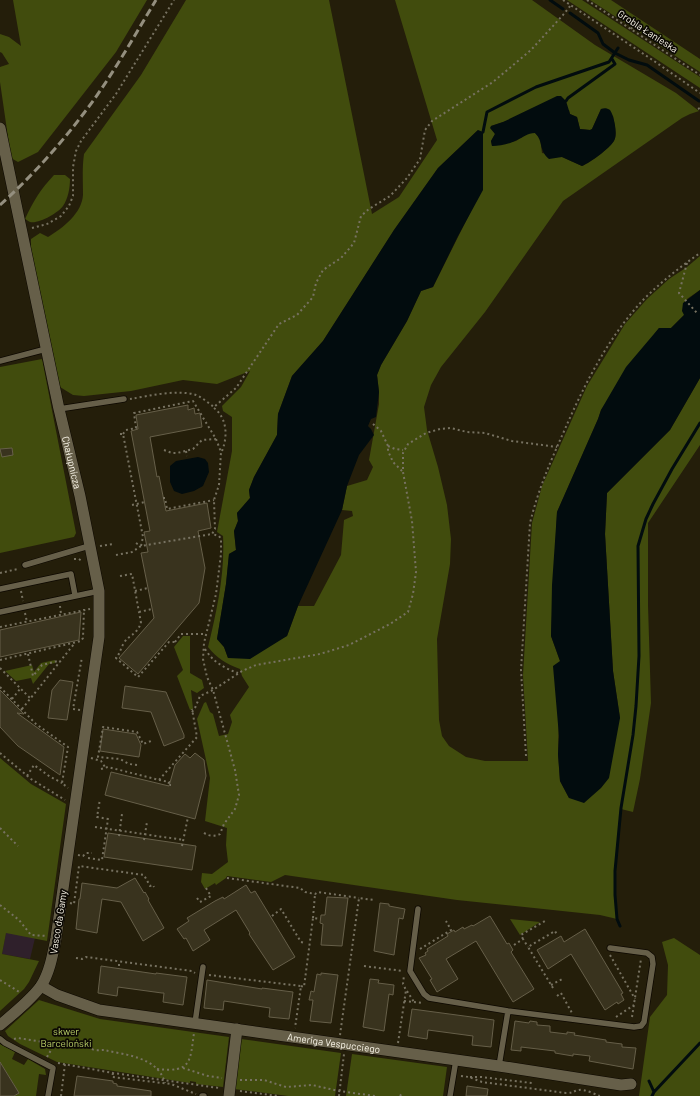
<svg xmlns="http://www.w3.org/2000/svg" width="700" height="1096" font-family="Barlow,sans-serif">
  <style>
    .industrial { fill: #2f202b }
    .green { fill: #414c0d; fill-rule: evenodd }
    .water { fill: #020c0e }
    .lines { fill: none; stroke-linecap: round; stroke-linejoin: round }
    .stream { stroke: #020c0e; stroke-width: 3 }
    .building { fill: #39331e; stroke: #665f49 }
    .service-casing { stroke: #0d0800; stroke-width: 7 }
    .minor-casing { stroke: #0d0800; stroke-width: 12 }
    .path { stroke: #777261; stroke-width: 2; stroke-dasharray: 2 3; stroke-linecap: butt }
    .service { stroke: #665f49; stroke-width: 5.5 }
    .minor { stroke: #665f49; stroke-width: 11 }
    .rail { stroke: #948f7f; stroke-width: 3; stroke-dasharray: 8 4; stroke-linecap: butt }
    .labels { text-anchor: middle; dominant-baseline: central; stroke-width: 3.5; stroke-linejoin: round; paint-order: stroke }
    .street-label { font-size: 10px; fill: #f8f4e7; stroke: #0b0803 }
    .park-label { font-size: 10px; fill: #bacf68; stroke: #0b0803 }
  </style>
  <rect width="100%" height="100%" fill="#241e0a"/>
  <path class="industrial" d="M 6,932 L 35,938 L 30,959 L 2,954 Z"/>
  <path class="green" d="M 13,0 L 147,0 L 116,52 L 38,152 L 18,162 L 11,158 L 0,82 L 0,67 L 9,64 L 2,53 L 0,52 L 0,34 L 9,37 L 21,46 Z
    M 186,0 L 329,0 L 372,214 L 399,197 L 437,140 L 395,0 L 532,0 L 595,45 L 676,93 L 699,111 L 690,114 L 682,118 L 563,201 L 485,312 L 441,367 L 431,385 L 424,407 L 427,430 L 438,467 L 447,505 L 451,539 L 450,564 L 437,639 L 439,720 L 442,736 L 449,746 L 466,757 L 485,761 L 528,761 L 523,675 L 532,523 L 542,486 L 587,386 L 625,324 L 647,299 L 669,279 L 687,267 L 700,256 L 700,290 L 687,299 L 684,315 L 671,328 L 659,328 L 601,410 L 598,419 L 557,512 L 551,636 L 560,661 L 558,754 L 560,781 L 569,798 L 620,718 L 613,671 L 605,534 L 607,493 L 670,430 L 700,378 L 700,445 L 648,523 L 648,605 L 651,703 L 640,779 L 633,812 L 621,809 C 617,846 614,882 617,919 L 600,915 L 457,900 L 285,875 L 271,882 L 227,876 L 226,878 L 216,885 L 215,883 L 205,889 L 201,882 L 202,873 L 212,874 L 228,862 L 226,845 L 227,828 L 205,821 L 210,778 L 197,719 L 204,703 L 206,702 L 210,712 L 213,714 L 219,736 L 228,734 L 232,722 L 230,715 L 249,687 L 242,676 L 240,669 C 226,664 217,658 208,647 C 217,610 225,573 223,536 L 217,532 L 232,451 L 232,417 L 223,411 L 222,406 L 241,387 L 250,371 L 217,384 L 183,380 L 131,391 L 84,396 L 73,395 L 60,387 L 31,249 L 31,239 L 40,233 L 48,237 C 63,228 82,213 83,195 C 83,180 82,168 84,154 L 141,75 ZM 601,109 L 613,116 C 614,123 617,132 615,138 C 613,146 590,163 582,166 L 562,157 L 542,153 L 540,138 L 535,133 L 528,133 L 516,141 L 492,146 L 491,141 L 495,134 L 491,126 L 503,122 L 569,110 L 570,114 L 577,117 L 580,129 L 590,130 L 592,129 ZM 478,130 L 470,213 L 433,287 L 421,291 L 407,321 L 381,365 L 377,375 L 379,392 L 379,404 L 369,460 L 373,467 L 367,480 L 347,486 L 342,510 L 352,511 L 353,516 L 344,520 L 341,555 L 314,606 L 298,606 L 287,636 L 228,658 L 224,647 L 217,639 L 226,584 L 229,554 L 236,550 L 234,531 L 238,521 L 237,513 L 250,498 L 249,490 L 254,477 L 277,435 L 278,414 L 292,376 L 323,341 L 394,230 L 438,168 Z
    M 567,0 L 582,0 L 700,77 L 700,88 Z
    M 590,0 L 611,0 L 700,59 L 700,72 Z
    M 54,175 L 65,175 L 70,179 C 70,188 68,199 63,206 C 58,213 39,224 30,222 C 28,221 27,220 25,219 C 34,200 40,190 54,175 Z
    M 42,359 L 76,533 L 74,537 L 0,553 L 0,367 Z
    M 183,636 L 190,636 L 190,673 L 202,680 L 204,688 L 197,693 L 191,690 L 193,709 L 190,710 L 177,676 L 183,670 L 174,647 Z
    M 55,660 L 55,663 L 49,664 L 33,684 L 31,678 L 16,681 L 5,671 L 32,665 L 34,672 L 41,663 Z
    M 0,758 L 31,784 L 66,804 L 47,941 L 6,933 L 2,954 L 39,961 L 29,982 L 24,989 L 0,1011 Z
    M 510,919 L 540,922 L 520,935 Z
    M 674,938 L 700,955 L 700,1096 L 639,1096 L 650,1017 L 667,995 L 668,965 L 662,942 Z
    M 39,1000 L 100,1019 L 229,1037 L 223,1087 L 196,1084 L 196,1082 L 190,1081 L 190,1083 L 57,1062 L 20,1044 L 8,1036 L 5,1031 Z
    M 241,1039 L 341,1053 L 335,1096 L 288,1096 L 234,1089 Z
    M 0,1044 L 15,1052 L 12,1059 L 24,1065 L 28,1059 L 45,1069 L 46,1075 L 39,1074 L 36,1096 L 14,1096 L 19,1093 L 0,1062 Z
    M 352,1054 L 447,1067 L 443,1096 L 346,1096 Z"/>
  <path class="water" d="M 557,96 L 561,96 L 566,101 L 570,114 L 577,117 L 580,129 L 590,130 L 592,129 L 601,109 C 604,108 607,108 610,110 C 614,115 618,135 614,141 C 609,149 591,162 582,166 L 562,157 L 549,159 C 538,149 544,142 535,133 C 527,133 524,137 517,140 C 510,144 500,146 492,146 L 491,141 L 495,134 L 490,128 L 491,126 L 503,122 Z
    M 478,130 L 483,132 L 483,190 L 458,236 L 433,287 L 421,291 L 407,321 L 381,365 L 377,375 L 379,392 L 376,417 L 371,419 L 368,426 L 371,429 L 374,435 L 359,455 L 347,486 L 342,510 L 298,606 L 287,636 L 250,659 L 228,658 L 224,647 L 217,639 L 226,584 L 229,554 L 236,550 L 234,531 L 238,521 L 237,513 L 250,498 L 249,490 L 254,477 L 277,435 L 278,414 L 292,376 L 323,341 L 394,230 L 438,168 Z
    M 700,290 L 700,378 L 670,430 L 607,493 L 605,534 L 613,671 L 620,718 L 609,778 L 601,788 L 584,803 L 569,798 L 560,781 L 558,754 L 559,736 L 553,666 L 560,661 L 551,636 L 552,585 L 557,512 L 598,419 L 601,410 L 626,367 L 659,328 L 671,328 L 684,315 L 682,311 L 683,303 Z
    M 198,457 L 205,459 L 208,463 L 209,472 L 203,486 L 194,491 L 182,494 L 174,491 L 170,482 L 170,466 L 176,461 Z"/>
  <g class="lines">
    <path class="stream" d="M 550,0 L 563,9
      M 570,13 L 598,33 L 603,44 L 615,53 L 629,60 L 647,65 L 699,101
      M 566,101 L 568,98 L 615,64 L 612,59
      M 483,132 L 487,112 L 536,87 L 609,62 L 618,48
      M 620,926 L 617,919 L 615,895 L 615,871 L 621,808 L 633,735 L 636,706 L 639,656 L 638,546 L 646,519 L 653,504 L 672,469 L 700,423
      M 649,1081 L 654,1092
      M 652,1096 L 654,1092 L 700,1043"/>
  </g>
  <path class="building" d="M 188,405 L 188,410 L 194,408 L 195,414 L 200,413 L 202,427 L 150,437 L 157,477 L 159,476 L 166,511 L 207,503 L 211,528 L 198,531 L 205,568 L 199,603 L 138,674 L 119,658 L 154,618 L 141,553 L 148,552 L 144,532 L 150,531 L 131,431 L 138,429 L 136,415 Z
    M 12,448 L 13,455 L 2,457 L 0,449 Z
    M 81,612 L 79,640 L 0,657 L 0,630 Z
    M 60,680 L 73,682 L 67,720 L 48,718 L 52,690 Z
    M 125,686 L 166,692 L 184,735 L 184,738 L 164,746 L 151,712 L 122,708 Z
    M 0,690 L 24,714 L 17,713 L 64,747 L 60,775 L 18,746 L 0,727 Z
    M 103,729 L 136,734 L 141,745 L 139,757 L 100,751 Z
    M 195,753 L 204,760 L 206,776 L 195,819 L 105,795 L 111,772 L 169,786 L 175,765 L 185,754 L 190,758 Z
    M 108,833 L 196,846 L 192,870 L 104,857 Z
    M 135,878 L 144,893 L 145,892 L 149,899 L 148,900 L 164,928 L 143,941 L 121,902 L 102,899 L 97,933 L 76,929 L 79,899 L 80,899 L 82,883 L 117,888 Z
    M 246,885 L 251,893 L 255,891 L 295,957 L 273,970 L 249,934 L 250,933 L 236,910 L 204,930 L 210,940 L 193,951 L 186,938 L 184,939 L 177,929 L 189,921 L 187,918 L 215,901 L 223,897 L 224,899 Z
    M 327,897 L 348,898 L 342,946 L 321,945 L 323,924 L 320,923 L 321,915 L 325,915 Z
    M 380,903 L 389,904 L 389,906 L 405,909 L 403,919 L 399,918 L 394,955 L 374,951 Z
    M 490,916 L 507,944 L 509,943 L 513,950 L 511,952 L 534,989 L 513,1002 L 476,941 L 446,959 L 458,979 L 437,992 L 430,980 L 432,979 L 419,958 L 426,955 L 425,953 L 428,951 L 427,949 L 448,936 L 447,934 L 454,930 L 455,932 L 463,927 L 464,929 L 472,925 L 473,926 Z
    M 585,929 L 623,993 L 621,994 L 624,1000 L 618,1004 L 617,1002 L 605,1010 L 571,954 L 548,969 L 537,950 L 561,936 L 564,942 Z
    M 101,966 L 156,974 L 156,973 L 187,977 L 183,1005 L 163,1002 L 164,993 L 162,993 L 118,987 L 117,996 L 98,993 Z
    M 321,973 L 338,975 L 331,1023 L 310,1021 L 313,1000 L 309,1000 L 311,991 L 314,992 L 317,974 L 321,975 Z
    M 370,979 L 379,980 L 378,983 L 394,985 L 393,995 L 389,994 L 384,1031 L 363,1027 Z
    M 207,980 L 262,989 L 262,988 L 293,992 L 289,1019 L 269,1017 L 270,1008 L 224,1001 L 223,1010 L 204,1008 Z
    M 412,1009 L 494,1020 L 491,1047 L 472,1045 L 473,1036 L 428,1030 L 427,1039 L 408,1036 Z
    M 515,1021 L 529,1023 L 530,1021 L 537,1022 L 537,1025 L 550,1026 L 550,1032 L 567,1034 L 567,1032 L 575,1033 L 574,1035 L 606,1040 L 606,1042 L 622,1044 L 622,1047 L 636,1048 L 633,1069 L 589,1061 L 590,1056 L 573,1054 L 573,1056 L 555,1053 L 555,1051 L 521,1047 L 521,1051 L 511,1050 Z
    M 0,1062 L 19,1093 L 14,1096 L 0,1096 Z
    M 77,1076 L 113,1081 L 113,1083 L 117,1084 L 117,1086 L 151,1091 L 151,1096 L 74,1096 Z
    M 467,1086 L 488,1089 L 487,1096 L 466,1096 Z"/>
  <g class="lines">
    <defs>
      <path id="service" d="M 0,361 L 46,349
        M 59,409 L 124,399
        M 25,565 L 89,546
        M 0,589 L 71,574 L 75,595
        M 0,612 L 99,591
        M 418,909 L 410,971 L 424,994 L 429,998 L 508,1011 L 634,1027 L 641,1026 L 644,1022 L 653,964 L 652,957 L 647,953 L 610,948
        M 195,1023 L 203,967
        M 0,1039 L 5,1043 L 53,1068 L 48,1096
        M 499,1066 L 508,1011
        M 202,1096 L 204,1096
        M 450,1096 L 456,1060"/>
      <g id="minor">
        <path id="s1" d="M 0,128 L 59,409 L 80,496 L 99,591 L 99,637 L 56,938 C 53,953 50,972 41,986 C 33,997 11,1016 0,1025"/>
        <path id="s2" d="M 41,986 L 57,995 L 99,1010 L 499,1066 L 621,1085 L 631,1084"/>
        <path d="M 229,1096 L 237,1029"/>
      </g>
    </defs>
    <use href="#service" class="service-casing"/>
    <use href="#minor" class="minor-casing"/>
    <path class="path" d="M 563,0 L 654,61 L 700,93
      M 587,0 L 700,75
      M 631,29 L 637,21
      M 698,109 L 700,108
      M 32,228 L 47,224 L 61,216 L 69,206 L 73,196 L 73,167 L 76,151 L 81,141 L 116,94 L 174,0
      M 687,263 L 679,293 L 697,313
      M 130,399 C 149,396 177,389 196,395 C 202,397 208,403 214,407 L 236,388 L 279,324 L 297,315 L 313,297 L 316,283 L 323,270 L 341,258 L 354,243 L 361,216 L 369,209 L 390,196 L 407,178 L 420,159 L 425,130 L 432,121 L 493,82 L 531,50 L 563,15 L 571,5
      M 214,408 C 227,418 228,436 222,451
      M 373,424 L 381,431 L 388,446 L 388,451 L 393,462 L 403,472
      M 120,434 L 123,434 L 143,537 L 141,546
      M 123,434 L 126,430 L 136,428 L 134,413 L 193,401 L 216,439 L 221,452 L 219,485 L 214,500 L 215,529 L 212,534 L 219,536 L 221,539 L 221,554 L 216,594 L 204,643 L 203,659 L 207,677 L 213,690 L 235,770 L 239,795 L 235,809 L 224,824 L 220,834 C 215,837 207,836 203,832
      M 388,446 L 395,449 L 403,450
      M 164,450 L 172,453 L 177,453 L 193,449 L 202,440 L 216,439
      M 186,451 L 187,456
      M 163,498 L 165,498 L 167,509 L 214,500
      M 132,505 L 145,502
      M 136,543 L 141,546
      M 100,546 L 114,544
      M 116,555 L 132,552 L 141,546 L 212,534
      M 74,559 L 79,559 L 83,562
      M 0,573 L 18,569
      M 120,576 L 132,574 L 141,623 C 136,636 128,635 124,643 C 120,649 121,652 116,658 L 138,677 L 169,642 L 175,642 L 176,644
      M 21,591 L 23,601
      M 135,591 L 148,588
      M 60,606 L 61,614
      M 139,612 L 152,609
      M 25,613 L 27,622
      M 0,627 L 90,609
      M 175,642 L 181,634 L 206,634
      M 205,649 C 213,662 224,668 238,673
      M 28,654 L 33,676 L 42,665 L 58,661 L 60,662
      M 0,660 L 81,641 L 83,638 L 84,609
      M 0,668 L 30,698
      M 0,687 L 36,724 L 68,747 L 62,783 L 68,788
      M 12,699 L 20,689
      M 22,709 L 74,644
      M 80,710 L 73,709 L 82,657
      M 192,712 L 195,708 L 200,696 L 213,690 L 242,671 L 256,665 L 320,654 L 349,645 L 390,624 L 408,612 L 413,594 L 416,572 L 412,521 L 403,472 L 403,453 L 408,444 L 426,433 L 440,429 L 451,428 L 467,432 L 485,433 L 512,441 L 557,447
      M 0,753 L 31,779 L 65,800
      M 526,756 L 521,670 L 530,523 C 538,490 551,460 565,429 C 585,383 609,336 644,299 C 661,282 680,267 700,253
      M 91,758 L 101,761 L 105,767
      M 137,765 L 129,764 L 120,759 L 98,757 L 103,727 L 137,732 L 143,744 L 151,741
      M 101,769 L 108,767 L 159,780 L 197,737 L 192,709
      M 27,776 L 34,765 L 49,776 L 62,783
      M 159,780 L 169,782 L 168,785 L 171,785
      M 95,827 L 184,840
      M 0,828 L 18,846
      M 119,836 L 122,814
      M 144,840 L 147,822
      M 182,846 L 188,817
      M 78,855 L 83,856 L 86,853 L 92,853
      M 88,858 L 102,860 L 108,819 L 97,817 L 100,799
      M 227,878 L 300,888 L 305,892 L 315,894 L 318,892 L 359,898
      M 197,898 L 200,902 L 211,896 L 206,888
      M 70,903 L 74,904 L 79,866 L 144,875 L 150,886 L 153,885 L 154,887
      M 0,905 L 19,920 L 31,935 L 47,936
      M 272,916 L 281,909 L 301,942 L 305,943
      M 313,918 L 315,894
      M 523,939 L 521,935 L 545,921
      M 514,945 L 523,939 L 528,947
      M 420,949 L 451,930 L 446,921
      M 610,955 L 635,999
      M 76,958 L 82,959 L 86,957 L 192,971 L 195,973
      M 119,966 L 119,962
      M 364,966 L 403,971
      M 209,975 L 301,986 L 295,1028
      M 0,980 L 21,993
      M 551,985 L 564,978
      M 301,986 L 304,987 L 313,918 L 320,919
      M 553,988 L 528,947 L 555,931 L 557,935
      M 407,991 L 414,1002
      M 557,996 L 561,993 L 572,1013
      M 404,1001 L 423,1003
      M 616,1017 L 634,1005
      M 632,1017 L 641,959
      M 340,1035 L 359,898 L 374,900
      M 14,1039 L 18,1038 L 77,1047 L 84,1045 C 87,1046 89,1048 92,1049 C 95,1051 100,1050 104,1050 C 126,1055 158,1057 165,1083
      M 398,1043 L 406,990 L 403,984 L 404,975
      M 47,1057 L 55,1043
      M 58,1063 L 113,1073 L 219,1088
      M 183,1068 L 208,1076 L 222,1078
      M 157,1069 C 192,1073 190,1061 194,1033
      M 113,1073 L 112,1077 L 171,1084 L 196,1094
      M 461,1076 L 469,1077 L 482,1082 L 566,1093 C 574,1093 573,1091 579,1090 C 585,1089 594,1094 600,1096
      M 470,1077 L 481,1077 L 532,1083
      M 240,1080 L 264,1080 L 286,1087 L 312,1085 L 339,1091 L 375,1096
      M 240,1091 L 278,1096
      M 61,1096 L 65,1064
      M 339,1096 L 344,1054
      M 400,1096 L 402,1093"/>
    <use href="#service" class="service"/>
    <use href="#minor" class="minor"/>
    <path class="rail" d="M 0,205 C 31,177 59,146 84,113 C 111,78 133,38 156,0"/>
  </g>
  <g class="labels">
    <g class="street-label">
      <text transform="translate(648 31) rotate(33)">Grobla Łanieska</text>
      <text stroke="none"><textPath href="#s1" startOffset="342">Chałupnicza</textPath></text>
      <text transform="translate(58 922) rotate(-81)">Vasco da Gamy</text>
      <text stroke="none"><textPath href="#s2" startOffset="300">Ameriga Vespucciego</textPath></text>
    </g>
    <g class="park-label">
      <text x="66" y="1031">skwer<tspan x="66" dy="12">Barceloński</tspan></text>
    </g>
  </g>
</svg>
